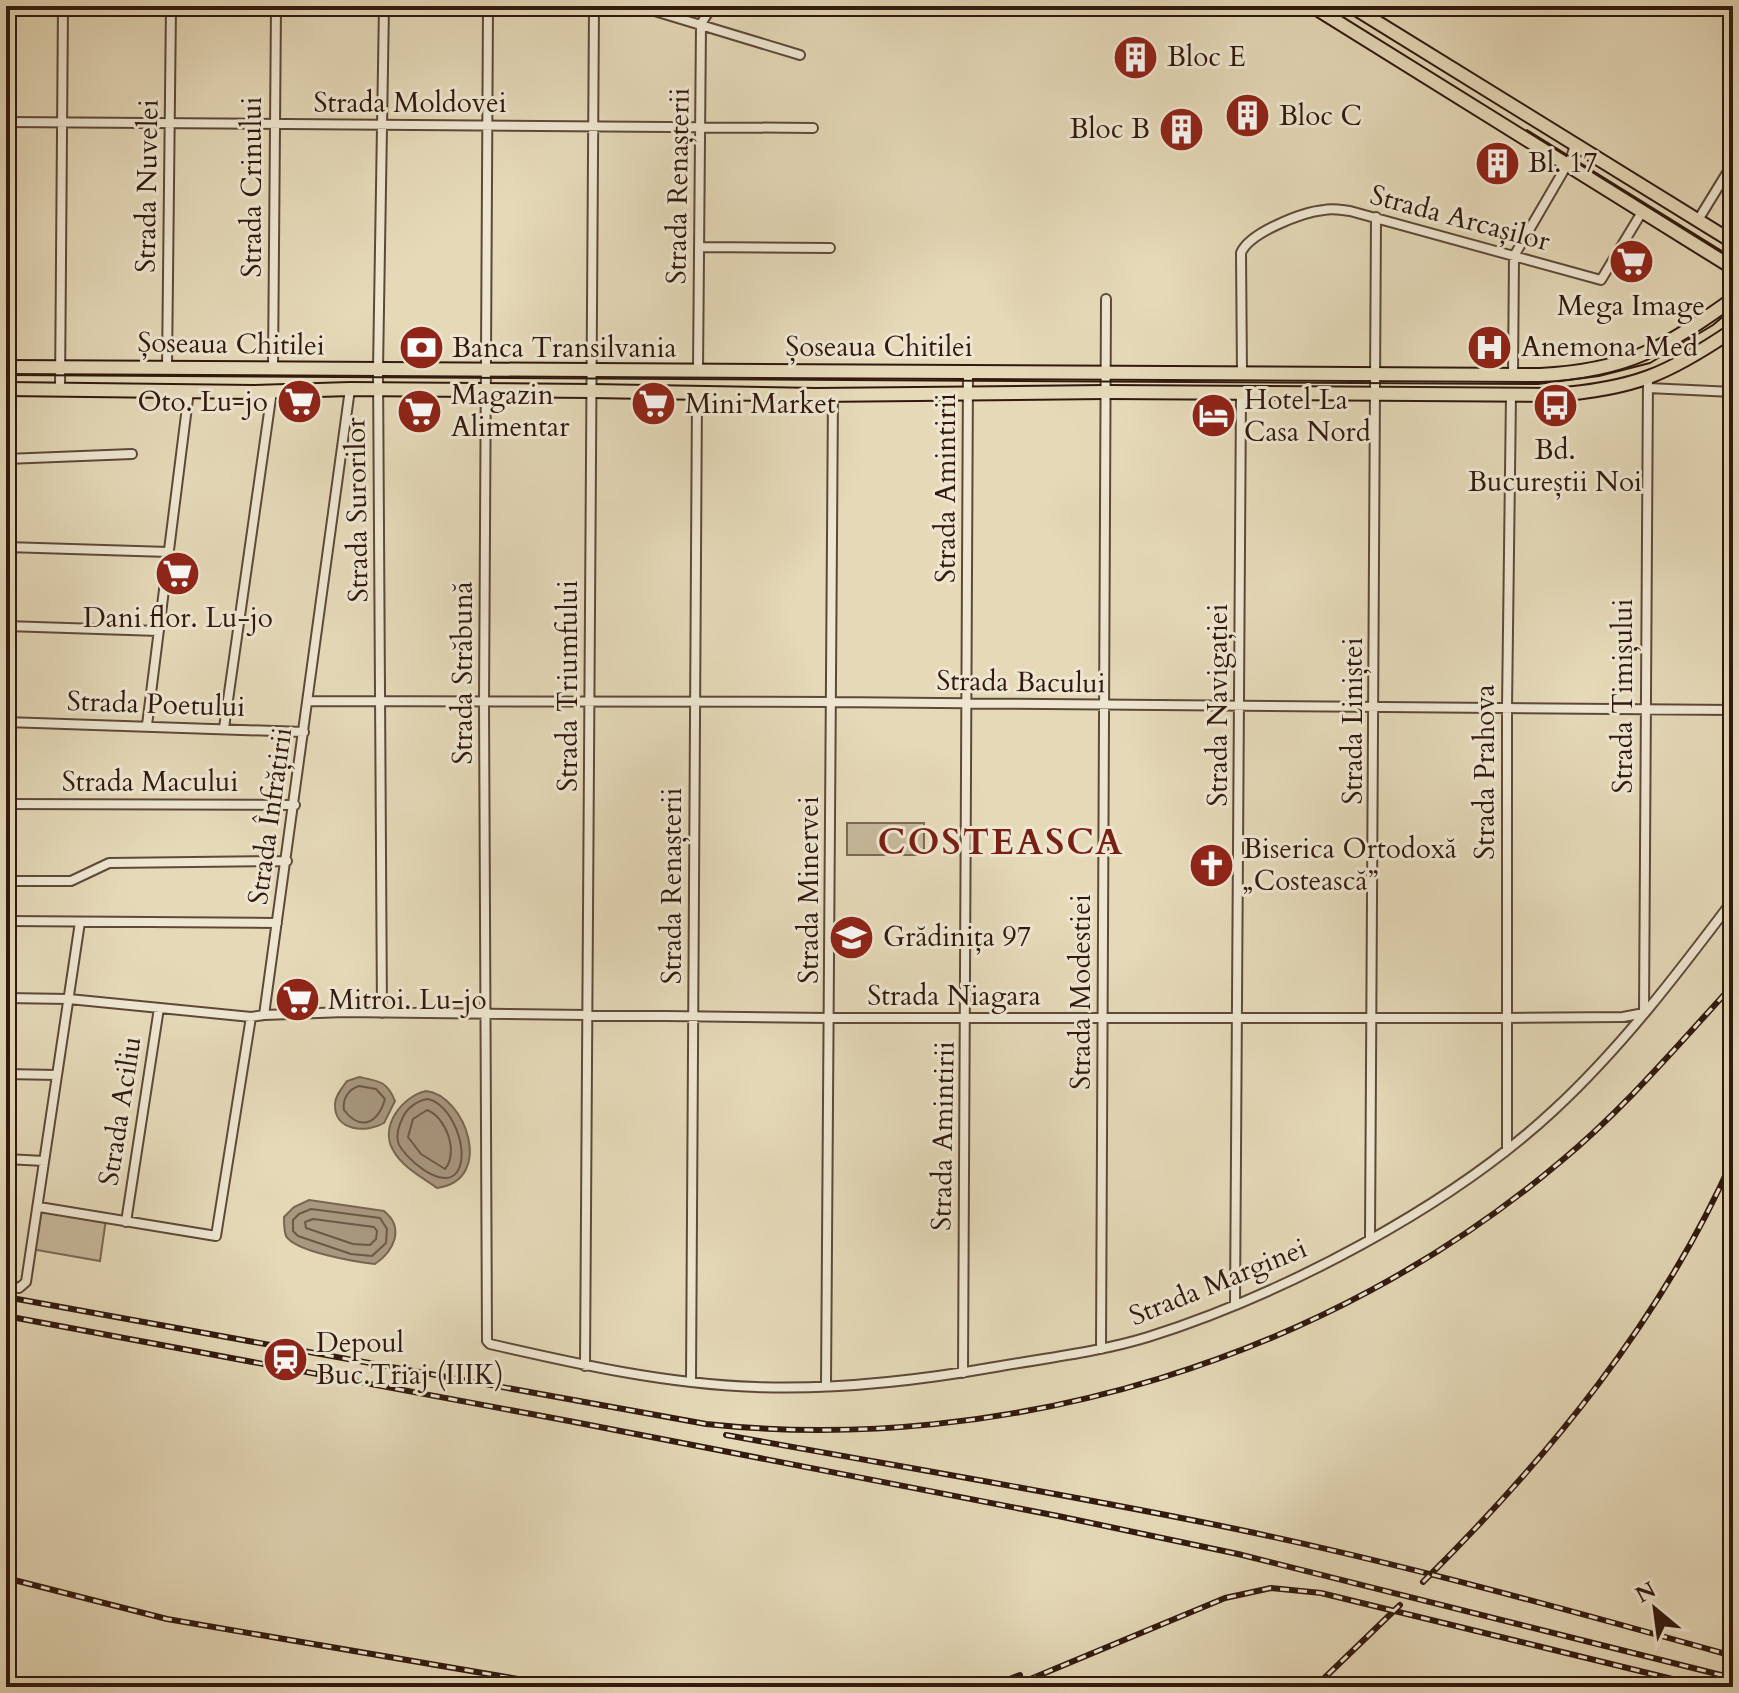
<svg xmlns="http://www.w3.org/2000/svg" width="1739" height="1693" font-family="Cardo,serif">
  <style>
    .green { fill: #c6b89b; stroke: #7c6855; stroke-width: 2 }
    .water { fill: #a8987f; stroke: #786552; stroke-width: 2 }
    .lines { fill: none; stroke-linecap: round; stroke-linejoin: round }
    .shore { stroke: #6c5847; stroke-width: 2 }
    .minor-casing { stroke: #5e4939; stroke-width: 12 }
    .primary-casing { stroke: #31190f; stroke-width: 16 }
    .minor { stroke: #eee6d1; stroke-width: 8 }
    .primary { stroke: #e5d9b8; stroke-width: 12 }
    .tram { stroke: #31190f; stroke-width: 2 }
    .rail-casing { stroke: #31190f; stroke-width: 6 }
    .rail { stroke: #eee6d1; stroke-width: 3; stroke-dasharray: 9; stroke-linecap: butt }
    .labels { text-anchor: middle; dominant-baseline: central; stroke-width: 6; stroke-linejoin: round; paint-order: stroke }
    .poi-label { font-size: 28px; fill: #31190f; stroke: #eee6d1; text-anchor: start }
    .street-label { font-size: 28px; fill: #31190f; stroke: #eee6d1 }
    .district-label { font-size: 36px; font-weight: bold; letter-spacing: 2px; fill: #7a1f14; stroke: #eee6d1 }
  </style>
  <rect width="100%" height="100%" fill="#e5d9b8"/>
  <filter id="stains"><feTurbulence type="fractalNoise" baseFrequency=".0025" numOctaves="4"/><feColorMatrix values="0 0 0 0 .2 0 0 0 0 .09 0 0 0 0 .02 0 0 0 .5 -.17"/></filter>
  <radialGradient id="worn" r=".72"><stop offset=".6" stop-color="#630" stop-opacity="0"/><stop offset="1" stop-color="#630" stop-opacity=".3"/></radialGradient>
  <path class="green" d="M 847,823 L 924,823 L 924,855 L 847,855 Z
    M 39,1207 L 106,1219 L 100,1261 L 31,1249 Z"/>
  <path class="water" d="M 359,1077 C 379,1081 387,1081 395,1101 L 384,1123 C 367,1133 334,1132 335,1104 C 335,1096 342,1088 347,1081 Z
    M 426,1091 C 465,1095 496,1180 437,1188 C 422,1177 402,1167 393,1150 C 379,1126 403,1096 426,1091 Z
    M 309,1200 L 384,1211 C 405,1228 394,1251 375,1264 C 357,1262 295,1252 286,1236 C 284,1231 284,1223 284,1217 L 294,1207 Z"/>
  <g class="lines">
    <path class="shore" d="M 359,1086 L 376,1089 L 385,1099 C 378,1123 361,1132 344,1110 C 342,1099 349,1089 359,1086 Z
      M 427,1099 C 451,1102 471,1152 457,1172 C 443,1192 403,1157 398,1142 C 396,1134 399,1125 403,1117 C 407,1108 417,1101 427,1099 Z
      M 427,1110 C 446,1117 459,1152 445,1169 L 421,1154 L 408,1137 L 413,1119 Z
      M 311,1209 L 380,1218 L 387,1229 L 386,1243 L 372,1256 L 351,1254 L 298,1236 L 293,1231 L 293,1220 L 299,1214 Z
      M 313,1219 L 374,1227 L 377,1231 L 376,1239 L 370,1245 L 353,1244 L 306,1228 L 305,1222 Z"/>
    <defs>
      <path id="minor" d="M 488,6 L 484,703 L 487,1341 L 490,1344 C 577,1364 666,1384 756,1387 C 837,1390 916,1381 995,1367 C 1046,1358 1099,1352 1148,1337 C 1284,1294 1450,1207 1554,1110 C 1621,1048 1678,973 1733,900
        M 638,6 L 800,55
        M 6,122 L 813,128
        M 1698,220 L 1733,163
        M 699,247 L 830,248
        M 167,367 L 171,6
        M 273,368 L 276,6
        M 698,370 L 701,24 L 712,6
        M 1242,372 L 1241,253 C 1249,233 1302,212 1324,210 C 1332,208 1341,210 1350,211 L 1601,280 L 1642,212
        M 1513,375 L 1514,256 L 1571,158 L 1575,145
        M 1648,388 L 1733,392
        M 60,389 L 63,6
        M 6,459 L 132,454
        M 6,547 L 169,552
        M 6,626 L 159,631
        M 308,701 L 833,702 L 1733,710
        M 6,722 L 304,732
        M 147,725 L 189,391
        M 224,728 L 272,391
        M 6,804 L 295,805
        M 6,881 L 71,881 L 109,863 L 287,861
        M 6,921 L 277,923
        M 6,998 L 69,999 L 251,1017
        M 382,1013 L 378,369 L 384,6
        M 264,1015 L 345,1012 L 830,1018 L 1507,1018 L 1623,1017 L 1644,1013 L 1648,379
        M 6,1074 L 57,1075
        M 1507,1150 L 1507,708 L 1511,395
        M 6,1159 L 44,1161
        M 39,1207 L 216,1236 L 251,1017 L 264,1015 L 350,389
        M 126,1222 L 159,1008
        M 1370,1238 L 1376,217
        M 6,1285 L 19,1288 L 26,1282 L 80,922
        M 1235,1305 L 1241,394
        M 1101,1349 L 1106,299
        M 585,1366 L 594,6
        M 963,1373 L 968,372
        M 691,1381 L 697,392
        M 826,1386 L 833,394"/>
      <path id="primary" d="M 1312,6 L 1733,268
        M 1351,6 L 1733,242
        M 6,367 L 1540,375 C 1627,371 1664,348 1733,299
        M 6,389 L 254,392 L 350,389 L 591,391 L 816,395 L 1105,392 L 1553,395 C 1633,389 1667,375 1733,330"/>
    </defs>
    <use href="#minor" class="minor-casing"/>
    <use href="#primary" class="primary-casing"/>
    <use href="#minor" class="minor"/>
    <use href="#primary" class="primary"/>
    <path class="tram" d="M 1527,130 L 1733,258
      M 6,375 L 1538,384 L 1599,376 L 1650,363 L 1713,325 L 1733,308"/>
    <defs>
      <path id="rail" d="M 6,1297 L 706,1424 C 1008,1456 1328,1358 1560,1162 C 1624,1109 1677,1046 1733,985
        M 6,1316 L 569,1421 L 1058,1516 L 1238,1554 L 1733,1678
        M 726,1435 C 896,1466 1067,1494 1236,1529 C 1403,1564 1569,1610 1733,1656
        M 6,1578 L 167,1619 L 565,1687
        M 1423,1582 C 1548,1458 1661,1321 1733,1159
        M 399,1684 L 419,1687
        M 989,1687 L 1020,1675
        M 1011,1687 L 1225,1598 L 1271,1588 L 1321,1593 L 1705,1687
        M 1315,1687 L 1400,1605
        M 1487,1687 L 1560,1684 L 1607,1687"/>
    </defs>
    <use href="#rail" class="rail-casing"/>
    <use href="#rail" class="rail"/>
  </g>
  <defs>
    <symbol id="building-disc" viewBox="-11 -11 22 22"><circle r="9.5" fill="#8f2418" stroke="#eee6d1"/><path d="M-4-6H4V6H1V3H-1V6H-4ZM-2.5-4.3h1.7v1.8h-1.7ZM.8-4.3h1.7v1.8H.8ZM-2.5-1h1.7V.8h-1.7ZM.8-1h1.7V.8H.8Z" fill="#fff"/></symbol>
    <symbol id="supermarket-disc" viewBox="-11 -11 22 22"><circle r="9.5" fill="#8f2418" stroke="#eee6d1"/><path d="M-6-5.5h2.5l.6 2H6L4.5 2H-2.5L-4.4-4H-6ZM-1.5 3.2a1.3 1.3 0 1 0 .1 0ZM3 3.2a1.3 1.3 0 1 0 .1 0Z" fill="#fff"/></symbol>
    <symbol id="hospital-disc" viewBox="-11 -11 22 22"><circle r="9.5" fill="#8f2418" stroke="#eee6d1"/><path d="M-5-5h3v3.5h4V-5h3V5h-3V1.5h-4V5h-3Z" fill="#fff"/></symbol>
    <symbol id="bank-disc" viewBox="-11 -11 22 22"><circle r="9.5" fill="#8f2418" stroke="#eee6d1"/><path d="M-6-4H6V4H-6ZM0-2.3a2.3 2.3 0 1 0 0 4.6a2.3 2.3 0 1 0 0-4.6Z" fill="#fff"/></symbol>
    <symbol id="bus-disc" viewBox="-11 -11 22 22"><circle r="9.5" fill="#8f2418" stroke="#eee6d1"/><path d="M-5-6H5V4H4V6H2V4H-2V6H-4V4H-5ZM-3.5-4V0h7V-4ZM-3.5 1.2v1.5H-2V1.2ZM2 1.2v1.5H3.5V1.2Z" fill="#fff"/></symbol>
    <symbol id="hotel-disc" viewBox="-11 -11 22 22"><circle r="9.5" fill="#8f2418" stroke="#eee6d1"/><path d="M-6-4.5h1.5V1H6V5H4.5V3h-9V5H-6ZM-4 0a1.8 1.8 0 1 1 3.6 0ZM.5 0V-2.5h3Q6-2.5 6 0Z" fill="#fff"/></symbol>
    <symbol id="church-disc" viewBox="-11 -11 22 22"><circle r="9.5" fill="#8f2418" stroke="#eee6d1"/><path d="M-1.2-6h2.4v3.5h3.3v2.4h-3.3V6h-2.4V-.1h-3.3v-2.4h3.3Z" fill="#fff"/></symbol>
    <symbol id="school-disc" viewBox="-11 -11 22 22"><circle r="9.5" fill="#8f2418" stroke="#eee6d1"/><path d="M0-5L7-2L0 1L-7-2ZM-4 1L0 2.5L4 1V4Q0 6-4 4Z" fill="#fff"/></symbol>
    <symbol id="station-disc" viewBox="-11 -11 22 22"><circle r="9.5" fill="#8f2418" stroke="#eee6d1"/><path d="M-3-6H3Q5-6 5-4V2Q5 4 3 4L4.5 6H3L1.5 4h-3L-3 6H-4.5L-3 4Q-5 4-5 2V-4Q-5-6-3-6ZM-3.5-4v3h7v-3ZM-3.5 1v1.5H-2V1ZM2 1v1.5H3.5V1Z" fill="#fff"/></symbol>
  </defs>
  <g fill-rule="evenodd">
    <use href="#building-disc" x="1110" y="32" width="51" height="51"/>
    <use href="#building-disc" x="1222" y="90" width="51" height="51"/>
    <use href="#building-disc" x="1156" y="104" width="51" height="51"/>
    <use href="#building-disc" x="1472" y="138" width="51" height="51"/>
    <use href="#supermarket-disc" x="1606" y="236" width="51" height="51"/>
    <use href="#hospital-disc" x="1464" y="322" width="51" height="51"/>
    <use href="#bank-disc" x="396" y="322" width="51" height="51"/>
    <use href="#supermarket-disc" x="274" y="376" width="51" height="51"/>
    <use href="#supermarket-disc" x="628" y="378" width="51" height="51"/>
    <use href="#bus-disc" x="1530" y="380" width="51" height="51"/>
    <use href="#supermarket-disc" x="394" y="386" width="51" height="51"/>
    <use href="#hotel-disc" x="1188" y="390" width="51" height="51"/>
    <use href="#supermarket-disc" x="152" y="548" width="51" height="51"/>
    <use href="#church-disc" x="1186" y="840" width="51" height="51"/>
    <use href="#school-disc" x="826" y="912" width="51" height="51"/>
    <use href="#supermarket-disc" x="272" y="974" width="51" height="51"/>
    <use href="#station-disc" x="260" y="1334" width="51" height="51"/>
  </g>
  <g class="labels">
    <g class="poi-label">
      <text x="1167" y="57">Bloc E</text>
      <text x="1279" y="116">Bloc C</text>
      <text x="1150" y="129" text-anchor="end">Bloc B</text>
      <text x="1528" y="163">Bl. 17</text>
      <text x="1631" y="306" text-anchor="middle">Mega Image</text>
      <text x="1521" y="347">Anemona Med</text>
      <text x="452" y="348">Banca Transilvania</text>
      <text x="451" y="395">Magazin<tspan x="451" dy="32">Alimentar</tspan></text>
      <text x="1244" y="400">Hotel La<tspan x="1244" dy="32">Casa Nord</tspan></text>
      <text x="268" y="402" text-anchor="end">Oto. Lu-jo</text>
      <text x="685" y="404">Mini Market</text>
      <text x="1555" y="450" text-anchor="middle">Bd.<tspan x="1555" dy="32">Bucureștii Noi</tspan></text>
      <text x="178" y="618" text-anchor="middle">Dani flor. Lu-jo</text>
      <text x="1243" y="849">Biserica Ortodoxă<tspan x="1243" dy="32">„Costească”</tspan></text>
      <text x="883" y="937">Grădinița 97</text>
      <text x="328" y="1000">Mitroi. Lu-jo</text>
      <text x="316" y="1343">Depoul<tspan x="316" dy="32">Buc.Triaj (IIIK)</tspan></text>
    </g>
    <g class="street-label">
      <text x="410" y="103">Strada Moldovei</text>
      <text transform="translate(147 186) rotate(-89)">Strada Nuvelei</text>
      <text transform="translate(678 186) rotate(-89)">Strada Renașterii</text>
      <text transform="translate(252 187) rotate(-90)">Strada Crinului</text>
      <text transform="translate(1460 218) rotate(15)">Strada Arcașilor</text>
      <text transform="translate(231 344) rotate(1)">Șoseaua Chitilei</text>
      <text x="879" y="347">Șoseaua Chitilei</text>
      <text transform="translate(946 488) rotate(-90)">Strada Amintirii</text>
      <text transform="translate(357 510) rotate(-91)">Strada Surorilor</text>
      <text transform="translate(463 673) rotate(-90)">Strada Străbună</text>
      <text transform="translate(1021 682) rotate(1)">Strada Bacului</text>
      <text transform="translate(568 686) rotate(-90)">Strada Triumfului</text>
      <text transform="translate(1623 696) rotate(-90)">Strada Timișului</text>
      <text transform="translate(156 704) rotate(2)">Strada Poetului</text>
      <text transform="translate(1218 705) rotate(-90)">Strada Navigației</text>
      <text transform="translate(1353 721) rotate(-90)">Strada Liniștei</text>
      <text transform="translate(1485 772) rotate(-90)">Strada Prahova</text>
      <text x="150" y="782">Strada Macului</text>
      <text transform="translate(270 816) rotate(-82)">Strada Înfrățirii</text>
      <text transform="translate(672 886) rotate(-90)">Strada Renașterii</text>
      <text transform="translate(809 890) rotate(-90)">Strada Minervei</text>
      <text transform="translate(1081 992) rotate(-90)">Strada Modestiei</text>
      <text x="954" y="996">Strada Niagara</text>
      <text transform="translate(120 1111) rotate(-81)">Strada Aciliu</text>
      <text transform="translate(943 1136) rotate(-89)">Strada Amintirii</text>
      <text transform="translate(1218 1282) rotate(-22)">Strada Marginei</text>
    </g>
    <g class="district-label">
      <text x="1001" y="842">COSTEASCA</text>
    </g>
  </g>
  <rect width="1739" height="1693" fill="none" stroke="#e5d9b8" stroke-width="32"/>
  <rect x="8" y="8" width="1723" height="1677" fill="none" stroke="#31190f" stroke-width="4"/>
  <rect x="16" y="16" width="1707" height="1661" fill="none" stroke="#31190f" stroke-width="2"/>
  <g transform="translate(1655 1609) rotate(331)" stroke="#eee6d1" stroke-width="6" paint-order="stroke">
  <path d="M0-6L14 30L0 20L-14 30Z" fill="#31190f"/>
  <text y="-12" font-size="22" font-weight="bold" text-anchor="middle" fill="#31190f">N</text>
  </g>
  <rect width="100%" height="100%" filter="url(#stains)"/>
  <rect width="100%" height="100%" fill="url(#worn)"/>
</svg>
